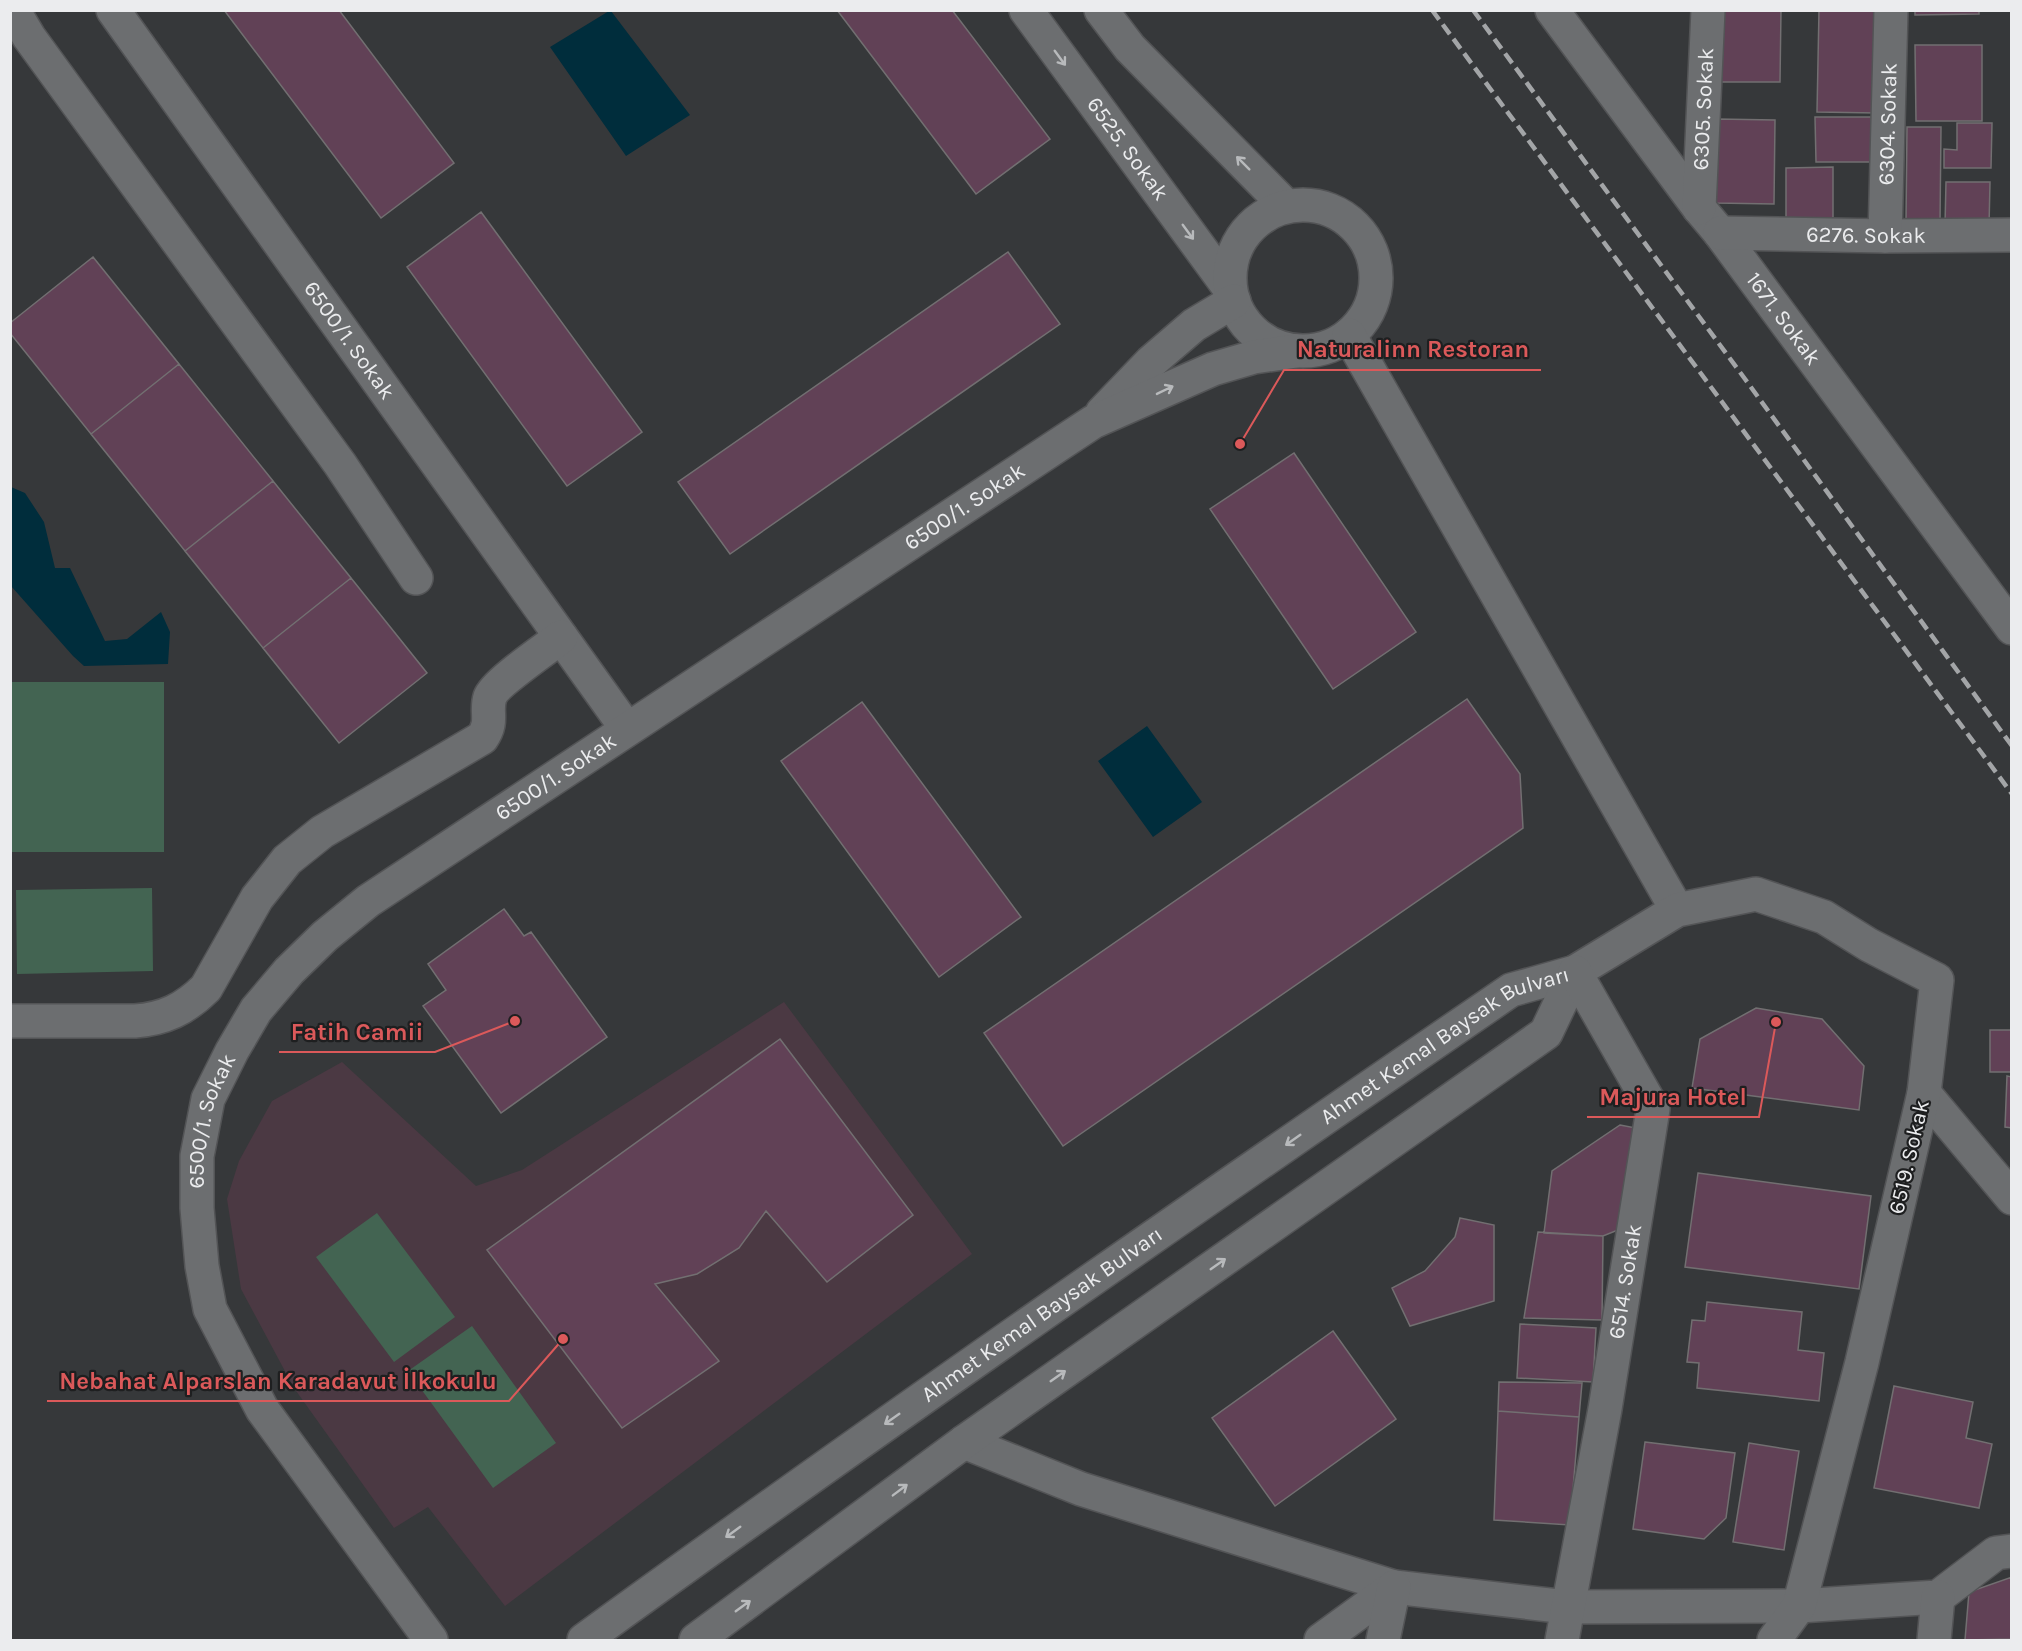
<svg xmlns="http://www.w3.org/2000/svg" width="2022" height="1651" font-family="Karla,sans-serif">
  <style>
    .education { fill: #4b3943 }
    .green { fill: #436452 }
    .water { fill: #002d3c }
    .building { fill: #614156; stroke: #726f71; stroke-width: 1.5 }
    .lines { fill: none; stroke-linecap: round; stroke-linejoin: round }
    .minor-casing { stroke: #535456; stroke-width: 36 }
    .minor { stroke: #6c6e70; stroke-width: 33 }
    .rail { stroke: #a3a5a7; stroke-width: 4.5; stroke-dasharray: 12 6; stroke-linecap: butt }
    .oneway { stroke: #b8babc }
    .labels { text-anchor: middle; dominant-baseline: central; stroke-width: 4.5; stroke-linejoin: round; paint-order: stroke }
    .street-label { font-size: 22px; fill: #ebecee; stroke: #1e1f20 }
    .leader { fill: none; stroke: #db595a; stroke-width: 2 }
    .callout-dot { fill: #db595a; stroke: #1e1f20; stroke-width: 2 }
    .callout-label { font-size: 24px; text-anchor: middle; font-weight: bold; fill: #db595a; stroke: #1e1f20; stroke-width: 4.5; stroke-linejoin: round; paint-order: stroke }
  </style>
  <rect width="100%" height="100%" fill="#36383a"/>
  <path class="education" d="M 784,1002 L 972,1254 L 505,1606 L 428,1507 L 394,1528 L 294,1388 L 241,1289 L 227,1199 L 239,1161 L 272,1101 L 342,1062 L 476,1186 L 522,1170 Z"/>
  <path class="green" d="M 11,682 L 164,682 L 164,852 L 11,852 Z
    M 152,888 L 153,971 L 17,974 L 16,890 Z
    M 377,1213 L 455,1317 L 394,1362 L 316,1257 Z
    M 472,1326 L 556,1443 L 493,1488 L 408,1371 Z"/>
  <path class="water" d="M 609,11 L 611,11 L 690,115 L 626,156 L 550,47 Z
    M 11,487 L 25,493 L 44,522 L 55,568 L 70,568 L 105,641 L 127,639 L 161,612 L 170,632 L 168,664 L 84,666 L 73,656 L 11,586 Z
    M 1147,726 L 1202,802 L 1153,837 L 1098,761 Z"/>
  <path class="building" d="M 224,10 L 339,10 L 454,163 L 381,218 Z
    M 837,10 L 952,10 L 1050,139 L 976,194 Z
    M 1717,10 L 1781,10 L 1780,82 L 1716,82 Z
    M 1819,10 L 1880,10 L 1877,113 L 1817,112 Z
    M 1915,10 L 1979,10 L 1979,14 L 1915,15 Z
    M 1915,45 L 1982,45 L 1982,121 L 1916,121 Z
    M 1815,117 L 1871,117 L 1872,162 L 1816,162 Z
    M 1717,119 L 1775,120 L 1774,204 L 1716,203 Z
    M 1957,123 L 1992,123 L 1991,168 L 1944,168 L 1944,149 L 1957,150 Z
    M 1907,127 L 1941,127 L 1940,223 L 1906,222 Z
    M 1833,167 L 1833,221 L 1786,221 L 1786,168 Z
    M 1946,182 L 1990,182 L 1989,227 L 1945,225 Z
    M 481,212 L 642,432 L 567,486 L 407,267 Z
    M 1008,252 L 1060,324 L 730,554 L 678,482 Z
    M 93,257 L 179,364 L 91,434 L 10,333 L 10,323 Z
    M 179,364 L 273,481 L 185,551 L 91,434 Z
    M 1294,453 L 1416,632 L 1333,689 L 1210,509 Z
    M 273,481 L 351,578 L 263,648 L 185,551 Z
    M 351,578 L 427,673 L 339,743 L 263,648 Z
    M 1467,699 L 1520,774 L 1523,828 L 1063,1146 L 984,1033 Z
    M 862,702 L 1021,917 L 939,977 L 781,761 Z
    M 504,909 L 524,936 L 531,932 L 607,1037 L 501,1113 L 423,1006 L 446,990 L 428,964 Z
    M 1756,1008 L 1822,1019 L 1864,1066 L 1859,1110 L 1692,1088 L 1700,1039 Z
    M 1990,1030 L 2012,1030 L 2012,1072 L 1990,1072 Z
    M 780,1039 L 913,1215 L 827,1282 L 766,1211 L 739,1248 L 697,1274 L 655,1284 L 719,1361 L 622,1428 L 487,1250 Z
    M 2007,1076 L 2012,1077 L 2012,1128 L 2005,1127 Z
    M 1620,1125 L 1636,1128 L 1623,1228 L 1603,1236 L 1544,1233 L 1552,1171 Z
    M 1698,1173 L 1871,1196 L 1859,1289 L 1685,1267 Z
    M 1460,1218 L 1494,1225 L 1494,1301 L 1410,1326 L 1392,1288 L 1425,1271 L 1455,1237 Z
    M 1538,1232 L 1603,1236 L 1602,1320 L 1524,1318 Z
    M 1707,1302 L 1802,1312 L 1798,1350 L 1824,1353 L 1819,1401 L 1697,1388 L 1699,1363 L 1687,1362 L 1692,1320 L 1705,1321 Z
    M 1520,1324 L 1596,1328 L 1593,1382 L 1517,1378 Z
    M 1333,1331 L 1396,1419 L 1275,1506 L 1212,1418 Z
    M 1499,1382 L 1582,1383 L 1579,1417 L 1498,1411 Z
    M 1894,1386 L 1973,1402 L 1966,1438 L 1992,1444 L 1979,1508 L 1874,1488 Z
    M 1498,1411 L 1579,1417 L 1570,1525 L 1494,1520 Z
    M 1645,1442 L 1735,1453 L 1726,1518 L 1704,1539 L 1633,1529 Z
    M 1749,1443 L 1799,1451 L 1784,1550 L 1733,1542 Z
    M 2012,1577 L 2012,1639 L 1965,1640 L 1969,1592 Z"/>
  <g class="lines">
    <defs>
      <g id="minor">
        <path d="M 13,10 L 29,37 L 340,464 L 416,578"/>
        <path id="s1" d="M 113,10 L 627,729"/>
        <path id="s2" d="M 1026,10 L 1230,289"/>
        <path d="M 1101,10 L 1130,48 L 1284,204"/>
        <path id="s3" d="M 1552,10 L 1699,208 L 1720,233 L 2012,628"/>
        <circle cx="1303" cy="278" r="73"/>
        <path id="s4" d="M 1699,208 L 1708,10"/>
        <path id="s5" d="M 1720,233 L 1885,236 L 2012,235"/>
        <path id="s6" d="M 1885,236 L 1891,10"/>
        <path d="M 1349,335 L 1677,910"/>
        <path d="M 1102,413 L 1151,362 L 1194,325 L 1234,301"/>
        <path d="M 10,1021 L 135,1021 C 164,1019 185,1009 206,988 L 257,898 L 287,860 L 322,832 L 482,738 C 494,721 485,712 490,697 C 495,683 546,649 561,637"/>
        <path d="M 1924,1093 L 2012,1198"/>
        <path d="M 964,1442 L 1081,1489 L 1394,1587 L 1567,1607 L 1799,1606 L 1938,1597 L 1996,1553 L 2012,1551"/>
        <path id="s7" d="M 431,1640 L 262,1409 L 210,1309 L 202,1266 L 197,1208 L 197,1156 L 208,1099 L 232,1051 L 256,1010 L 289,971 L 325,936 L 368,901 L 1093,422 L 1213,369 L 1254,357 L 1296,351"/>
        <path id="s8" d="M 584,1640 C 890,1418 1200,1203 1511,990 L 1575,972 L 1677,910 L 1756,894 L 1824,917 L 1869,945 L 1937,980 L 1924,1093 L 1862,1362 L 1799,1606 L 1774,1640"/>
        <path d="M 696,1640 L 964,1442 L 1546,1033 L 1575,972"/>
        <path d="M 1321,1640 L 1394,1587"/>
        <path d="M 1383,1640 L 1394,1587"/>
        <path id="s9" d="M 1562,1640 L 1605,1409 L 1653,1109 L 1575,972"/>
        <path d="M 1934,1640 L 1938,1597"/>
      </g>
    </defs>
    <use href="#minor" class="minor-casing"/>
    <use href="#minor" class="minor"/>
    <path class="rail" d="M 1432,10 L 2012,794
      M 1473,10 L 1745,379 L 2012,746"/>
  </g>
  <defs><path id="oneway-shaft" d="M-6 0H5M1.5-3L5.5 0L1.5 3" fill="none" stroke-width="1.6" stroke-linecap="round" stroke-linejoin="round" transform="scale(1.5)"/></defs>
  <g class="oneway">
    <use href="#oneway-shaft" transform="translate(1060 58) rotate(54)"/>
    <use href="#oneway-shaft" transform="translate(1243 163) rotate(-135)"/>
    <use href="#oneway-shaft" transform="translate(1188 232) rotate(54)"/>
    <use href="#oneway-shaft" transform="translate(1165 390) rotate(-26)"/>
    <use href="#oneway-shaft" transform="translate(1293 1140) rotate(145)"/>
    <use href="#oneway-shaft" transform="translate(1218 1264) rotate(-35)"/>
    <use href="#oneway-shaft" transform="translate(1058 1376) rotate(-35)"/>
    <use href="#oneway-shaft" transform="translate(892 1419) rotate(145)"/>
    <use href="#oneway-shaft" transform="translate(900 1490) rotate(-37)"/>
    <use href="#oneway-shaft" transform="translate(733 1532) rotate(144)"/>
    <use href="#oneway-shaft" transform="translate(743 1606) rotate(-36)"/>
  </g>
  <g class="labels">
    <g class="street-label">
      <text stroke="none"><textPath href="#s4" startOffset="99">6305. Sokak</textPath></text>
      <text stroke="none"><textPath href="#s6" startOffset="112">6304. Sokak</textPath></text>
      <text stroke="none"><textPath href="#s2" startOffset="172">6525. Sokak</textPath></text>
      <text stroke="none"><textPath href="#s5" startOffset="146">6276. Sokak</textPath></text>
      <text stroke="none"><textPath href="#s3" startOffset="386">1671. Sokak</textPath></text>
      <text stroke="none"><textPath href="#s1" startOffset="406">6500/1. Sokak</textPath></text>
      <text stroke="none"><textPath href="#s7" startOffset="1584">6500/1. Sokak</textPath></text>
      <text stroke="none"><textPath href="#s7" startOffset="1094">6500/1. Sokak</textPath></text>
      <text stroke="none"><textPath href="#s8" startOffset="1048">Ahmet Kemal Baysak Bulvarı</textPath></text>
      <text stroke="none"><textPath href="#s7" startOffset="590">6500/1. Sokak</textPath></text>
      <text transform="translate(1909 1157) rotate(-77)">6519. Sokak</text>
      <text stroke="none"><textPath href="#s9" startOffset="364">6514. Sokak</textPath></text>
      <text stroke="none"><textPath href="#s8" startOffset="562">Ahmet Kemal Baysak Bulvarı</textPath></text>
    </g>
  </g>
  <path class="leader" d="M1240 444L1284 370H1541M515 1021L435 1052H279M1776 1022L1759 1117H1587M563 1339L509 1401H47"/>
  <g class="callout-dot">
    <circle cx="1240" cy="444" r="6"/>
    <circle cx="515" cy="1021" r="6"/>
    <circle cx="1776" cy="1022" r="6"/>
    <circle cx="563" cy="1339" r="6"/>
  </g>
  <g class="callout-label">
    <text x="1413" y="357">Naturalinn Restoran</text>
    <text x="357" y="1040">Fatih Camii</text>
    <text x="1673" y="1105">Majura Hotel</text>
    <text x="278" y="1389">Nebahat Alparslan Karadavut İlkokulu</text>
  </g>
  <rect width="2022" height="1651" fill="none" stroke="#ebecee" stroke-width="24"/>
</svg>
